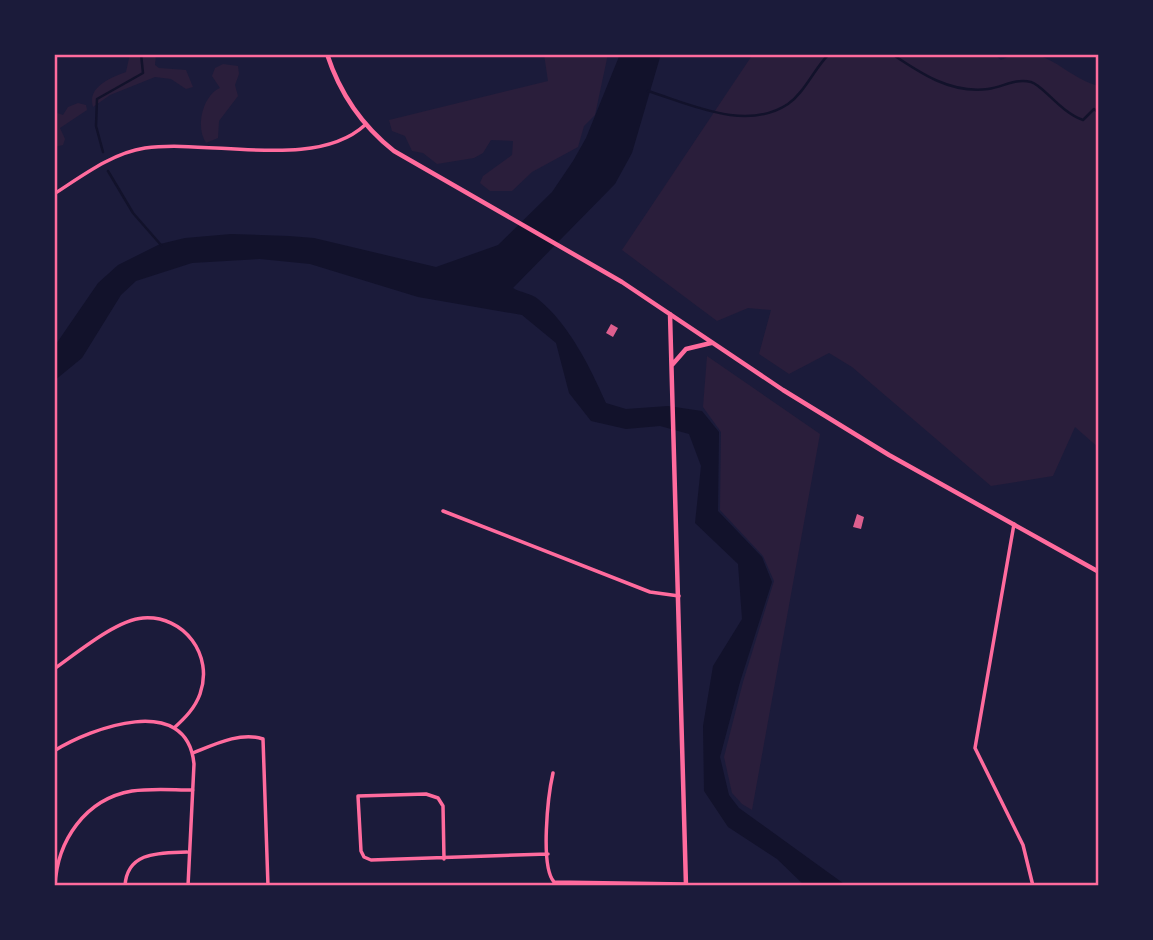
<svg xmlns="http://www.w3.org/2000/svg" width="1153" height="940" font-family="'DejaVu Sans',sans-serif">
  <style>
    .green { fill: #2a1e3b }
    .water { fill: #12122b }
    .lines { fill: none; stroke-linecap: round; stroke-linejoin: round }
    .stream { stroke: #12122b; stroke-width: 2.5 }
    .building { fill: #dd5f8e }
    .minor { stroke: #ff6b9d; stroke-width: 3.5 }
    .tertiary { stroke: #ff6b9d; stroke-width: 4.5 }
    .neatline { fill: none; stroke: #ff6b9d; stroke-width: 2.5 }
  </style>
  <rect width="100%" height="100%" fill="#1b1b3a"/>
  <path class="green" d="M 130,54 L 156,54 L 155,65 L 159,68 L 186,70 L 193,87 L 186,89 L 171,79 L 155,77 L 110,95 L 93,107 C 87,87 110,78 126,72 Z
    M 544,54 L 608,54 L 595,115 L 584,126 L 578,147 L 532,172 L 512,191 L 490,191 L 480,183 L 483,176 L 512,155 L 513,141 L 491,140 L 483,153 L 474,158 L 437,164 L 423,153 L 412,151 L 405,136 L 392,131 L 389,120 L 548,81 Z
    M 753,54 L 994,54 L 1001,60 C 1045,39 1061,76 1099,86 L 1099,448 L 1075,427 L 1053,476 L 991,486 L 852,367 L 829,353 L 789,374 L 759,354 L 771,310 L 748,308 L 717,321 L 622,250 Z
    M 223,64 L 238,66 L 239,74 L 235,85 L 238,96 L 219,121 L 218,138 L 206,143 C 195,127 203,95 220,88 L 212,76 L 215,68 Z
    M 78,103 L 86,105 L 87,110 L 60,128 L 65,139 L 63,145 L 54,147 L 54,112 L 63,115 L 68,107 Z
    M 707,356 L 820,434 L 752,810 L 742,804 L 732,793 L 724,757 L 743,682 L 774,581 L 763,556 L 720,510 L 721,432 L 703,407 Z"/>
  <path class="water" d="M 620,54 L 661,54 L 632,153 L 615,184 L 513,288 C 521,293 531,293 538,299 C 569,324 590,367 606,403 L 626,409 L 668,406 L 702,411 L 719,432 L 718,511 L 762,557 L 772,582 L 740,682 L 720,757 L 729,795 L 739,808 L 847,886 L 805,886 L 777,859 L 728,827 L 704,791 L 703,726 L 713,666 L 742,619 L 738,564 L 695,523 L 701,466 L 689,434 L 660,426 L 626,429 L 591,421 L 569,393 L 556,343 L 522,315 L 418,297 L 310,264 L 260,259 L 192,263 L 136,281 L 121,295 L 82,358 L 54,381 L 54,347 L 98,283 L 118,265 L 160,244 L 185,238 L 231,234 L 289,236 L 314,238 L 436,267 L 498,245 L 552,192 L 573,161 L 586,138 Z"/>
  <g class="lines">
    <path class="stream" d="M 892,54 C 920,73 951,94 988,89 C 1003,87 1015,78 1031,82 C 1043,85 1060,112 1083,120 L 1094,109 L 1099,113
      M 648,91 C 690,104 746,132 788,104 C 805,92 814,69 829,54
      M 103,152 L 96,126 L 97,99 L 143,73 L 141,54
      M 108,171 L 133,213 L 161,245"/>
  </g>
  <path class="building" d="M 611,324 L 618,328 L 613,337 L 606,333 Z
    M 857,514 L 864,517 L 861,529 L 853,527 Z"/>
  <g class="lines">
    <path class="minor" d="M 54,194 C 82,176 112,153 145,148 C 210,139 315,171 365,125
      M 443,511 L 650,592 L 679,596
      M 1014,524 L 975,748 L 1023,845 L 1033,886
      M 54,669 C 77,653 116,620 143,618 C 184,615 214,655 200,694 C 195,708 185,718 174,728
      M 54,751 C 91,728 187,692 194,764 L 188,886
      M 193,753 C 213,745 241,731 263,739 L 268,886
      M 553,773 C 548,795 540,866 554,882 L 686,884
      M 444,859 L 443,806 L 438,798 L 426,794 L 358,796 L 361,851 L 364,857 L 371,860 L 548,854
      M 55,886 C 57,841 85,799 132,791 C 152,788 173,790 193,790
      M 125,886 C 127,851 160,853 187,852"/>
    <path class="tertiary" d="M 327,54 C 340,94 361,125 394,151 L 622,282 L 783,390 L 889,455 L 1099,572
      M 670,314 L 686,886
      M 672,365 L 686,349 L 711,343"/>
  </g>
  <rect width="1153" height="940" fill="none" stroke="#1b1b3a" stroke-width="112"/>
  <rect x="56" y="56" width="1041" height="828" class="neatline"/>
</svg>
